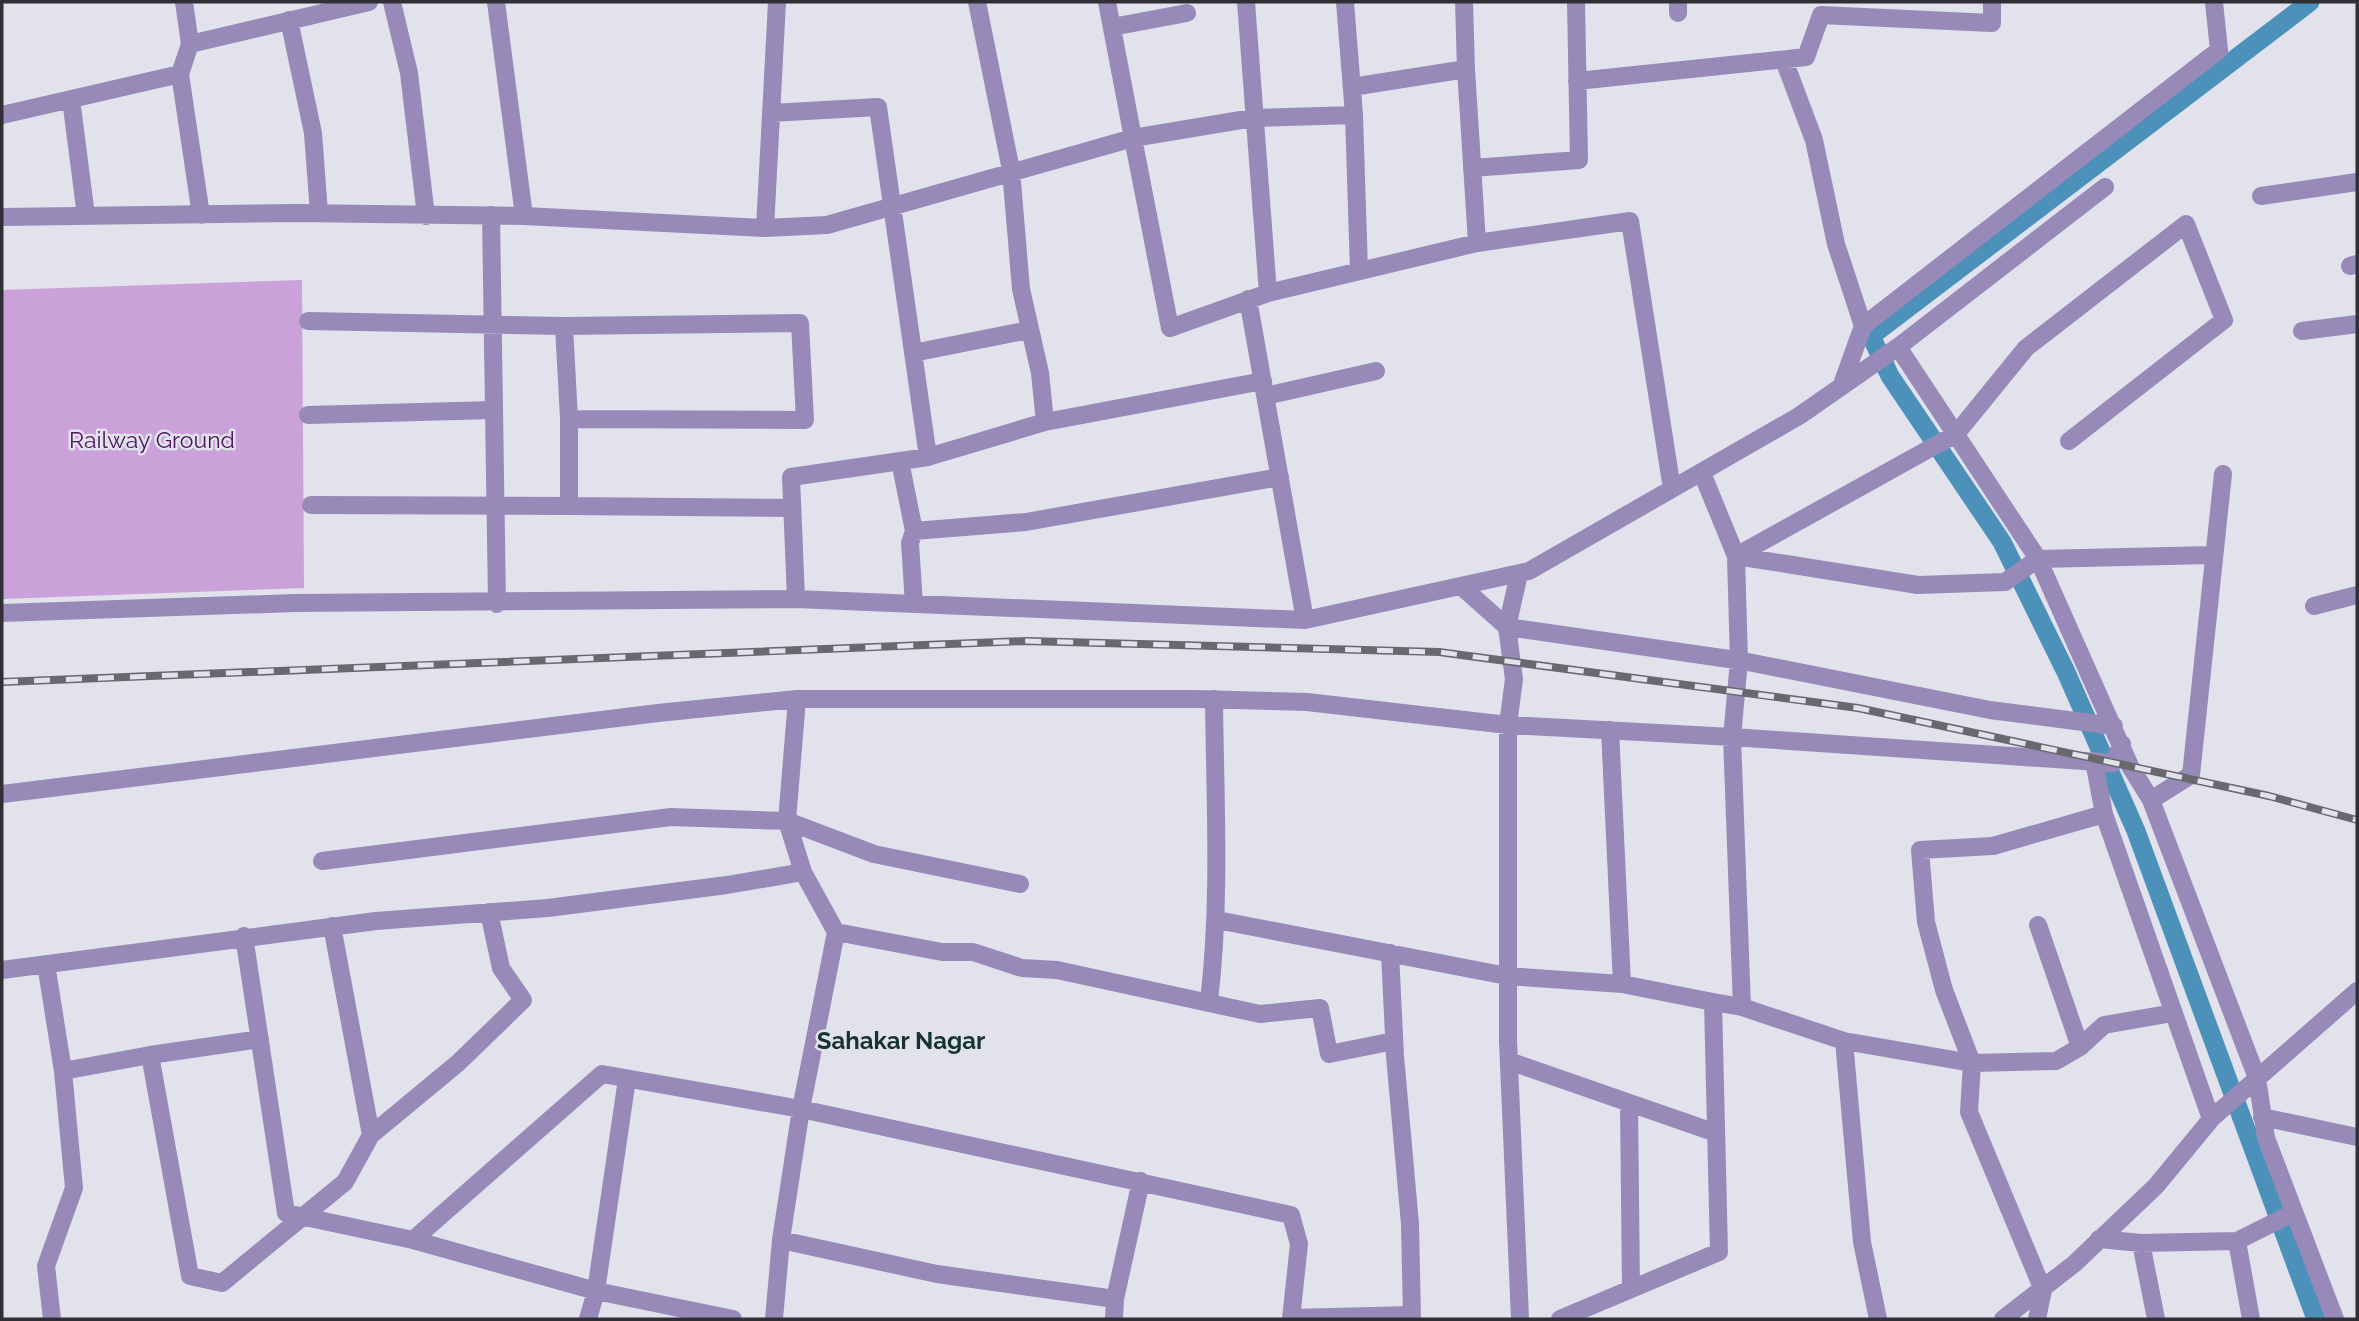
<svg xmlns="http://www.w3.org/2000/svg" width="2359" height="1321" font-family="Raleway,sans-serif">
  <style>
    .green { fill: #cba1da }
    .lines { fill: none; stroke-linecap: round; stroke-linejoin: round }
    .canal { stroke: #4b91ba; stroke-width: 19 }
    .minor { stroke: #978ab9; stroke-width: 18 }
    .rail-casing { stroke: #68686e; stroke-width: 8 }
    .rail { stroke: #e1e2ec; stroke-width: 5; stroke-dasharray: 16; stroke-linecap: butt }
    .labels { text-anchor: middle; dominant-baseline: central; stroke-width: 5; stroke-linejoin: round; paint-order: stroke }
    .park-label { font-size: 23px; fill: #4c165c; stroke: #e1e2ec }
    .neighbourhood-label { font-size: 24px; font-weight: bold; fill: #15342d; stroke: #e1e2ec }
  </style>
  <rect width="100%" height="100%" fill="#e1e2ec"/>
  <path class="green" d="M 302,280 L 304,588 L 2,599 L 2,290 Z"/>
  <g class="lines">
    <path class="canal" d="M 2310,2 L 1871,336 L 1890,376 L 2002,542 L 2066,672 L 2136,831 L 2316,1319"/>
    <path class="minor" d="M 184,2 L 190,44
      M 392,2 L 409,73 L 426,216
      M 496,2 L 524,216
      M 1246,2 L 1268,293
      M 1345,2 L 1354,115 L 1359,271
      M 1464,2 L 1466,69
      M 1678,2 L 1678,13
      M 289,20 L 313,133 L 319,213
      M 1112,27 L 1187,13
      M 1784,60 L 1814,140 L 1836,244 L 1863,326
      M 180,74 L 201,215
      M 1577,81 L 1806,57 L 1821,15 L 1992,23 L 1992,2
      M 1352,87 L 1466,69 L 1477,243 L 1268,293 L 1170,328 L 1133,138 L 1253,118 L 1354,115
      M 71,99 L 86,216
      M 771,113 L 878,107 L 928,457
      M 2,115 L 180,74 L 190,44 L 369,2
      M 1472,168 L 1579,160 L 1576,2
      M 2261,196 L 2357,182
      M 491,215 L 497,604
      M 2,217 L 296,213 L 524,216 L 765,228 L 827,225 L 1133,138 L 1107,2
      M 765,228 L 777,2
      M 1477,243 L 1630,221 L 1672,489
      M 2350,266 L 2357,264
      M 1248,299 L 1305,620
      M 308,321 L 564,326 L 800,323 L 805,420 L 569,419 L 569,506 L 792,508
      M 564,326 L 569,419
      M 2302,331 L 2357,324
      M 1898,347 L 2038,559 L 2130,766 L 2151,800 L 2257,1078 L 2266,1138 L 2335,1319
      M 913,353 L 1029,330
      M 1841,387 L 1863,326 L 2219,50 L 2214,2
      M 1266,396 L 1376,371
      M 308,415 L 494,410
      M 1045,422 L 1263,381
      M 2069,441 L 2224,320 L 2186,224 L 2026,348 L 1956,434 L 1736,556 L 1918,585 L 2005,582 L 2038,559 L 2212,555
      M 900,461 L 914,531 L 910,543 L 914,604
      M 1702,473 L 1736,556 L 1739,661 L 1732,737 L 2113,763 L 2122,744
      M 311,505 L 569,506
      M 914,531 L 1026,522 L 1280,477
      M 1461,586 L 1507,627 L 1519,574
      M 796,599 L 791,477 L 928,457 L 1045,422 L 1040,373 L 1021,289 L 1011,170 L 977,2
      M 2314,606 L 2357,595
      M 2,613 L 295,603 L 796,599 L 1305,620 L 1529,571 L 1799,416 L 1898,347 L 2105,187
      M 797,699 L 787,821 L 803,872 L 836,932 L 801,1109 L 1291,1215 L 1299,1244 L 1291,1319
      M 1610,730 L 1622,984 L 1713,1002
      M 2094,761 L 2104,814 L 2211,1119
      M 2,794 L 658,713 L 797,699 L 1196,699 L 1307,702 L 1508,725 L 1732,737 L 1742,1007 L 1713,1002 L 1719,1252 L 1560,1319
      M 2151,800 L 2191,775 L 2223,474
      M 2104,814 L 1993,846 L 1920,850 L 1926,922 L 1944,990 L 1972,1063 L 2056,1061 L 2080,1047 L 2104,1025 L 2173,1013
      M 322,861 L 671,817 L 787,821 L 874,854 L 1020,884
      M 1217,920 L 1507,976 L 1622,984
      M 2038,925 L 2080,1047
      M 332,926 L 371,1135
      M 836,932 L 942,952 L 973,952 L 1022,968 L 1057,970 L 1260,1014 L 1320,1008 L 1329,1054 L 1394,1041
      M 244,936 L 286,1213 L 413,1240
      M 1390,953 L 1395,1056 L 1410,1224 L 1412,1319
      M 46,964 L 63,1071 L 150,1055 L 190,1276 L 222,1283 L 345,1182 L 371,1135 L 458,1063 L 523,1000 L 501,968 L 489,912
      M 2,970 L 376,921 L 548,908 L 727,885 L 803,872
      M 1209,1001 C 1221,900 1215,801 1214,699
      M 1742,1007 L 1844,1041 L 1972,1063 L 1969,1112 L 2043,1290 L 2037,1319
      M 1844,1041 L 1862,1242 L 1878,1319
      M 150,1055 L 260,1039
      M 1509,1061 L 1716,1133
      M 1629,1103 L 1631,1289
      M 2262,1117 L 2357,1137
      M 2099,1239 L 2141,1243 L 2237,1241 L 2293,1213
      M 781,1240 L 937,1274 L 1115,1299
      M 2237,1241 L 2251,1319
      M 2141,1243 L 2156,1319
      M 1291,1318 L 1412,1315
      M 52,1319 L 46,1266 L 74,1188 L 63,1071
      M 588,1319 L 596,1291 L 627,1079
      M 733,1319 L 596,1291 L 413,1240 L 602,1074 L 801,1109 L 781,1240 L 774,1319
      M 1114,1319 L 1115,1299 L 1141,1181
      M 1520,1319 L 1508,1041 L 1508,725 L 1514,679 L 1507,627 L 1743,661 L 1990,710 L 2114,726
      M 2003,1319 L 2074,1264 L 2156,1186 L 2212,1118 L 2357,991"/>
    <defs>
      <path id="rail" d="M 2,682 L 1026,641 L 1439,652 L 1858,708 L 2269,796 L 2357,820"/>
    </defs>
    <use href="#rail" class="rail-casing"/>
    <use href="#rail" class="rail"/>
  </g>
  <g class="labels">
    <g class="park-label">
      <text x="152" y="439">Railway Ground</text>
    </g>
    <g class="neighbourhood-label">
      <text x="901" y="1040">Sahakar Nagar</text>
    </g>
  </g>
  <rect width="2359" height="1321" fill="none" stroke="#303034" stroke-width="7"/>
</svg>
